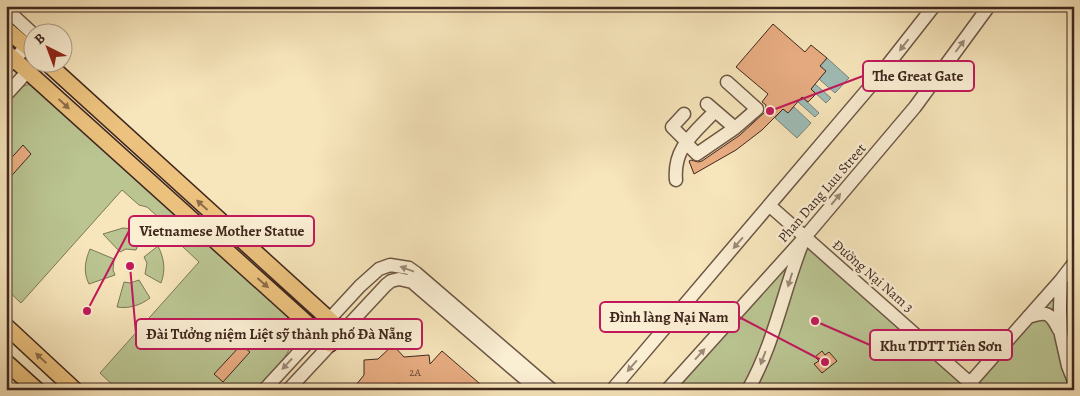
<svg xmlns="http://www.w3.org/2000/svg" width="1080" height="396" font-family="Alegreya,serif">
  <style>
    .green { fill: #bac592; stroke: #7c7658 }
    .water { fill: #9fbdb7; stroke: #79817a }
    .building { fill: #e9ad82; stroke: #3f271e }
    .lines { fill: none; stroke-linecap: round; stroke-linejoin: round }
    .minor-casing { stroke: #6d5645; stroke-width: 15 }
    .major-casing { stroke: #3f271e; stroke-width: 18 }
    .minor { stroke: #faeed3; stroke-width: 12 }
    .major { stroke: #ecc27e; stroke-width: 15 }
    .oneway { fill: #9c8a78 }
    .oneway2 { fill: #8d6d49 }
    .labels { text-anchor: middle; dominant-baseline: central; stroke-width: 5; stroke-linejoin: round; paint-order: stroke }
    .number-label { font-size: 11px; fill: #6a4837 }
    .street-label { font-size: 14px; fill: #3f271e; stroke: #faeed3 }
    .leader { fill: none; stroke: #c2185b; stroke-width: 2 }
    .callout-dot { fill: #c2185b; stroke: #faeed3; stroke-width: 2 }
    .callout { fill: #faeed3; stroke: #c2185b; stroke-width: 2 }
    .callout-label { font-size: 15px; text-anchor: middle; font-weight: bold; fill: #3f271e }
  </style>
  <rect width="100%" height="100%" fill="#f7e5bb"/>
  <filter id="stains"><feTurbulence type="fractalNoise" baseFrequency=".004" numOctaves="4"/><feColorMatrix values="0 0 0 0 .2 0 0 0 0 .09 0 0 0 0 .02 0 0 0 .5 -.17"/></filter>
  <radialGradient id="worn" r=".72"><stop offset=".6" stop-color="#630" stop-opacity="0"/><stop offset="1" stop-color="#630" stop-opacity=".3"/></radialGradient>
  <path class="green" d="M 30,84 L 39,88 L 177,217 L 283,310 C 286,315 290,321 292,327 C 298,352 270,373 256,390 L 118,390 L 100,373 L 199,262 L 181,245 L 178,235 L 147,207 L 139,205 L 122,190 L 21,303 L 6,289 L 6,103 L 21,87 Z
    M 123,228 L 133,229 L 143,232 L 136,250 L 126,249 L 120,252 L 103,234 Z
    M 806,243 L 969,387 L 1058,290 L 1057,342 L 1074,390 L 676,390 Z
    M 158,246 C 164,258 166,270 161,283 L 145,274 L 147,263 L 144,257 Z
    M 90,249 L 114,259 L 113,270 L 115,275 L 89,284 C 83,272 85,261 90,249 Z
    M 139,280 L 150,298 C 141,305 129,309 117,307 L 124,282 L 130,283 Z"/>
  <path class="water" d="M 827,58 L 849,78 L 835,93 L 819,79 L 826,71 L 820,66 Z
    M 815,84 L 831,98 L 826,103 L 811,89 Z
    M 802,97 L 819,113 L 815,117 L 798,102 Z
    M 794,107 L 811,123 L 797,138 L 775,118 L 783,109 L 788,113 Z"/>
  <path class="building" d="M 773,24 L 805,52 L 811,45 L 827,58 L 820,66 L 826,71 L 811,89 L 816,94 L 808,102 L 802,97 L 788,113 L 783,109 L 762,130 L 736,150 L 694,174 L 689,161 L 691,160 L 698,162 L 702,161 L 740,135 L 765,112 L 766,105 L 762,102 L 768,94 L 736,67 Z
    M 23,145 L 31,154 L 6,182 L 6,164 Z
    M 241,345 L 250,352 L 223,382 L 214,374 Z
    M 393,345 L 404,357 L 429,355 L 430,364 L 442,351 L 479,383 L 480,390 L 407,390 L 400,384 L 371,386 L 376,390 L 352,390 L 364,375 L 364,360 L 378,359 Z
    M 822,351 L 825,355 L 829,352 L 837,361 L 822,373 L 814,364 L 819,361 L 815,357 Z"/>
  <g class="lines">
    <defs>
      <path id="minor" d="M 6,9 L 32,33
        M 6,68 L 27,46
        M 6,95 L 36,62
        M 707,104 L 735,128
        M 684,114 L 672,127 L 687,142
        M 686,143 L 697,154 L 735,128 L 757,109 L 727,82
        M 676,180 C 673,147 695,133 715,111
        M 770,206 L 978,390
        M 1074,263 L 1061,280 L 1060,307 L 1061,335 L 1068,366 L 1074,381
        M 1028,317 C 1047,311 1050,312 1059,330
        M 970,383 L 1061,280
        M 264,390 L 360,286 L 379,269 L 390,265 L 409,268 L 416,273 L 552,390
        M 288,390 L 386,285 L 391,281 L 399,279 L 412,282 L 538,390
        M 612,390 L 879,76 L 934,6
        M 667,390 L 805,237 L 915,107 L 989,6
        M 748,390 C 774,344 783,292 802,244"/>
      <path id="major" d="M 6,29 L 32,51
        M 6,52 L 330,344
        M 46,62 L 342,331
        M 6,326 L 75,390
        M 6,362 L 37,390"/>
    </defs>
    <use href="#minor" class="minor-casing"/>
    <use href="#major" class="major-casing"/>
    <use href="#minor" class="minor"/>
    <use href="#major" class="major"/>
  </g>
  <defs><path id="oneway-solid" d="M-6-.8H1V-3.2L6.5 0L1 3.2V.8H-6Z" transform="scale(1.25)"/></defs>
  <g class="oneway">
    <use href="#oneway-solid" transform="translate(904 45) rotate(128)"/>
    <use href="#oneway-solid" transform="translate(960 46) rotate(-53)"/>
    <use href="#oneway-solid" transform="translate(836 199) rotate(-50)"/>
    <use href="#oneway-solid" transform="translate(738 243) rotate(131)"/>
    <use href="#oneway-solid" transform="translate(407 269) rotate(-160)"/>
    <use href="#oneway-solid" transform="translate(790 280) rotate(107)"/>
    <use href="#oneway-solid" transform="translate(700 354) rotate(-48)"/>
    <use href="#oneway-solid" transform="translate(763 358) rotate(111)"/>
    <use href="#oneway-solid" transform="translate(287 364) rotate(133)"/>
    <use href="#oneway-solid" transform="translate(632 366) rotate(131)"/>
  </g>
  <g class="oneway2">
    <use href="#oneway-solid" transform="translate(64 104) rotate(43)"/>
    <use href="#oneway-solid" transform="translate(202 205) rotate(-138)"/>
    <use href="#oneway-solid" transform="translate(263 283) rotate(41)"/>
    <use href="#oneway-solid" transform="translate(41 358) rotate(-137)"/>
  </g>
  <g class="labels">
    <g class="number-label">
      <text x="415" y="372">2A</text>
    </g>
    <g class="street-label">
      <text transform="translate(822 193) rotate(-49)">Phan Dang Luu Street</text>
      <text transform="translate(873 276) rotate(41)">Đường Nại Nam 3</text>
    </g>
  </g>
  <path class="leader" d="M770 111L863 76M87 311L129 231M825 362L739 317M130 266L136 334M815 321L870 345"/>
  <g class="callout-dot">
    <circle cx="770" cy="111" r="5"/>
    <circle cx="87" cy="311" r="5"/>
    <circle cx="825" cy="362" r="5"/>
    <circle cx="130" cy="266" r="5"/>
    <circle cx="815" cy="321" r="5"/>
  </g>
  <g class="callout">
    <rect x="863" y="61" width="111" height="30" rx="5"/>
    <rect x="129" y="216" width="185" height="30" rx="5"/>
    <rect x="600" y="302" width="139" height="30" rx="5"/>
    <rect x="136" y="319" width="286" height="30" rx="5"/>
    <rect x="870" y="330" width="142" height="30" rx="5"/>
  </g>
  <g class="callout-label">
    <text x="918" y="81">The Great Gate</text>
    <text x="222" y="236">Vietnamese Mother Statue</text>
    <text x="669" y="322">Đình làng Nại Nam</text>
    <text x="279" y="339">Đài Tưởng niệm Liệt sỹ thành phố Đà Nẵng</text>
    <text x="941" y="351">Khu TDTT Tiên Sơn</text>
  </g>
  <rect width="1080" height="396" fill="none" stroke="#f7e5bb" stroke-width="25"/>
  <rect x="8" y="8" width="1065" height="381" fill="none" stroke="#3f271e" stroke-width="2.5"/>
  <rect x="12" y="12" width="1055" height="371" fill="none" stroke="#3f271e"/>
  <g transform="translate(48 48) rotate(318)"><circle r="24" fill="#faeed3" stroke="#af9e8b"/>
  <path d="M0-4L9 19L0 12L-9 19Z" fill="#8f2418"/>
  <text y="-8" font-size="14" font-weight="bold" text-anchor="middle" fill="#3f271e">B</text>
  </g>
  <rect width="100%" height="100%" filter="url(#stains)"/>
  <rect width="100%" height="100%" fill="url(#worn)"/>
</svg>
